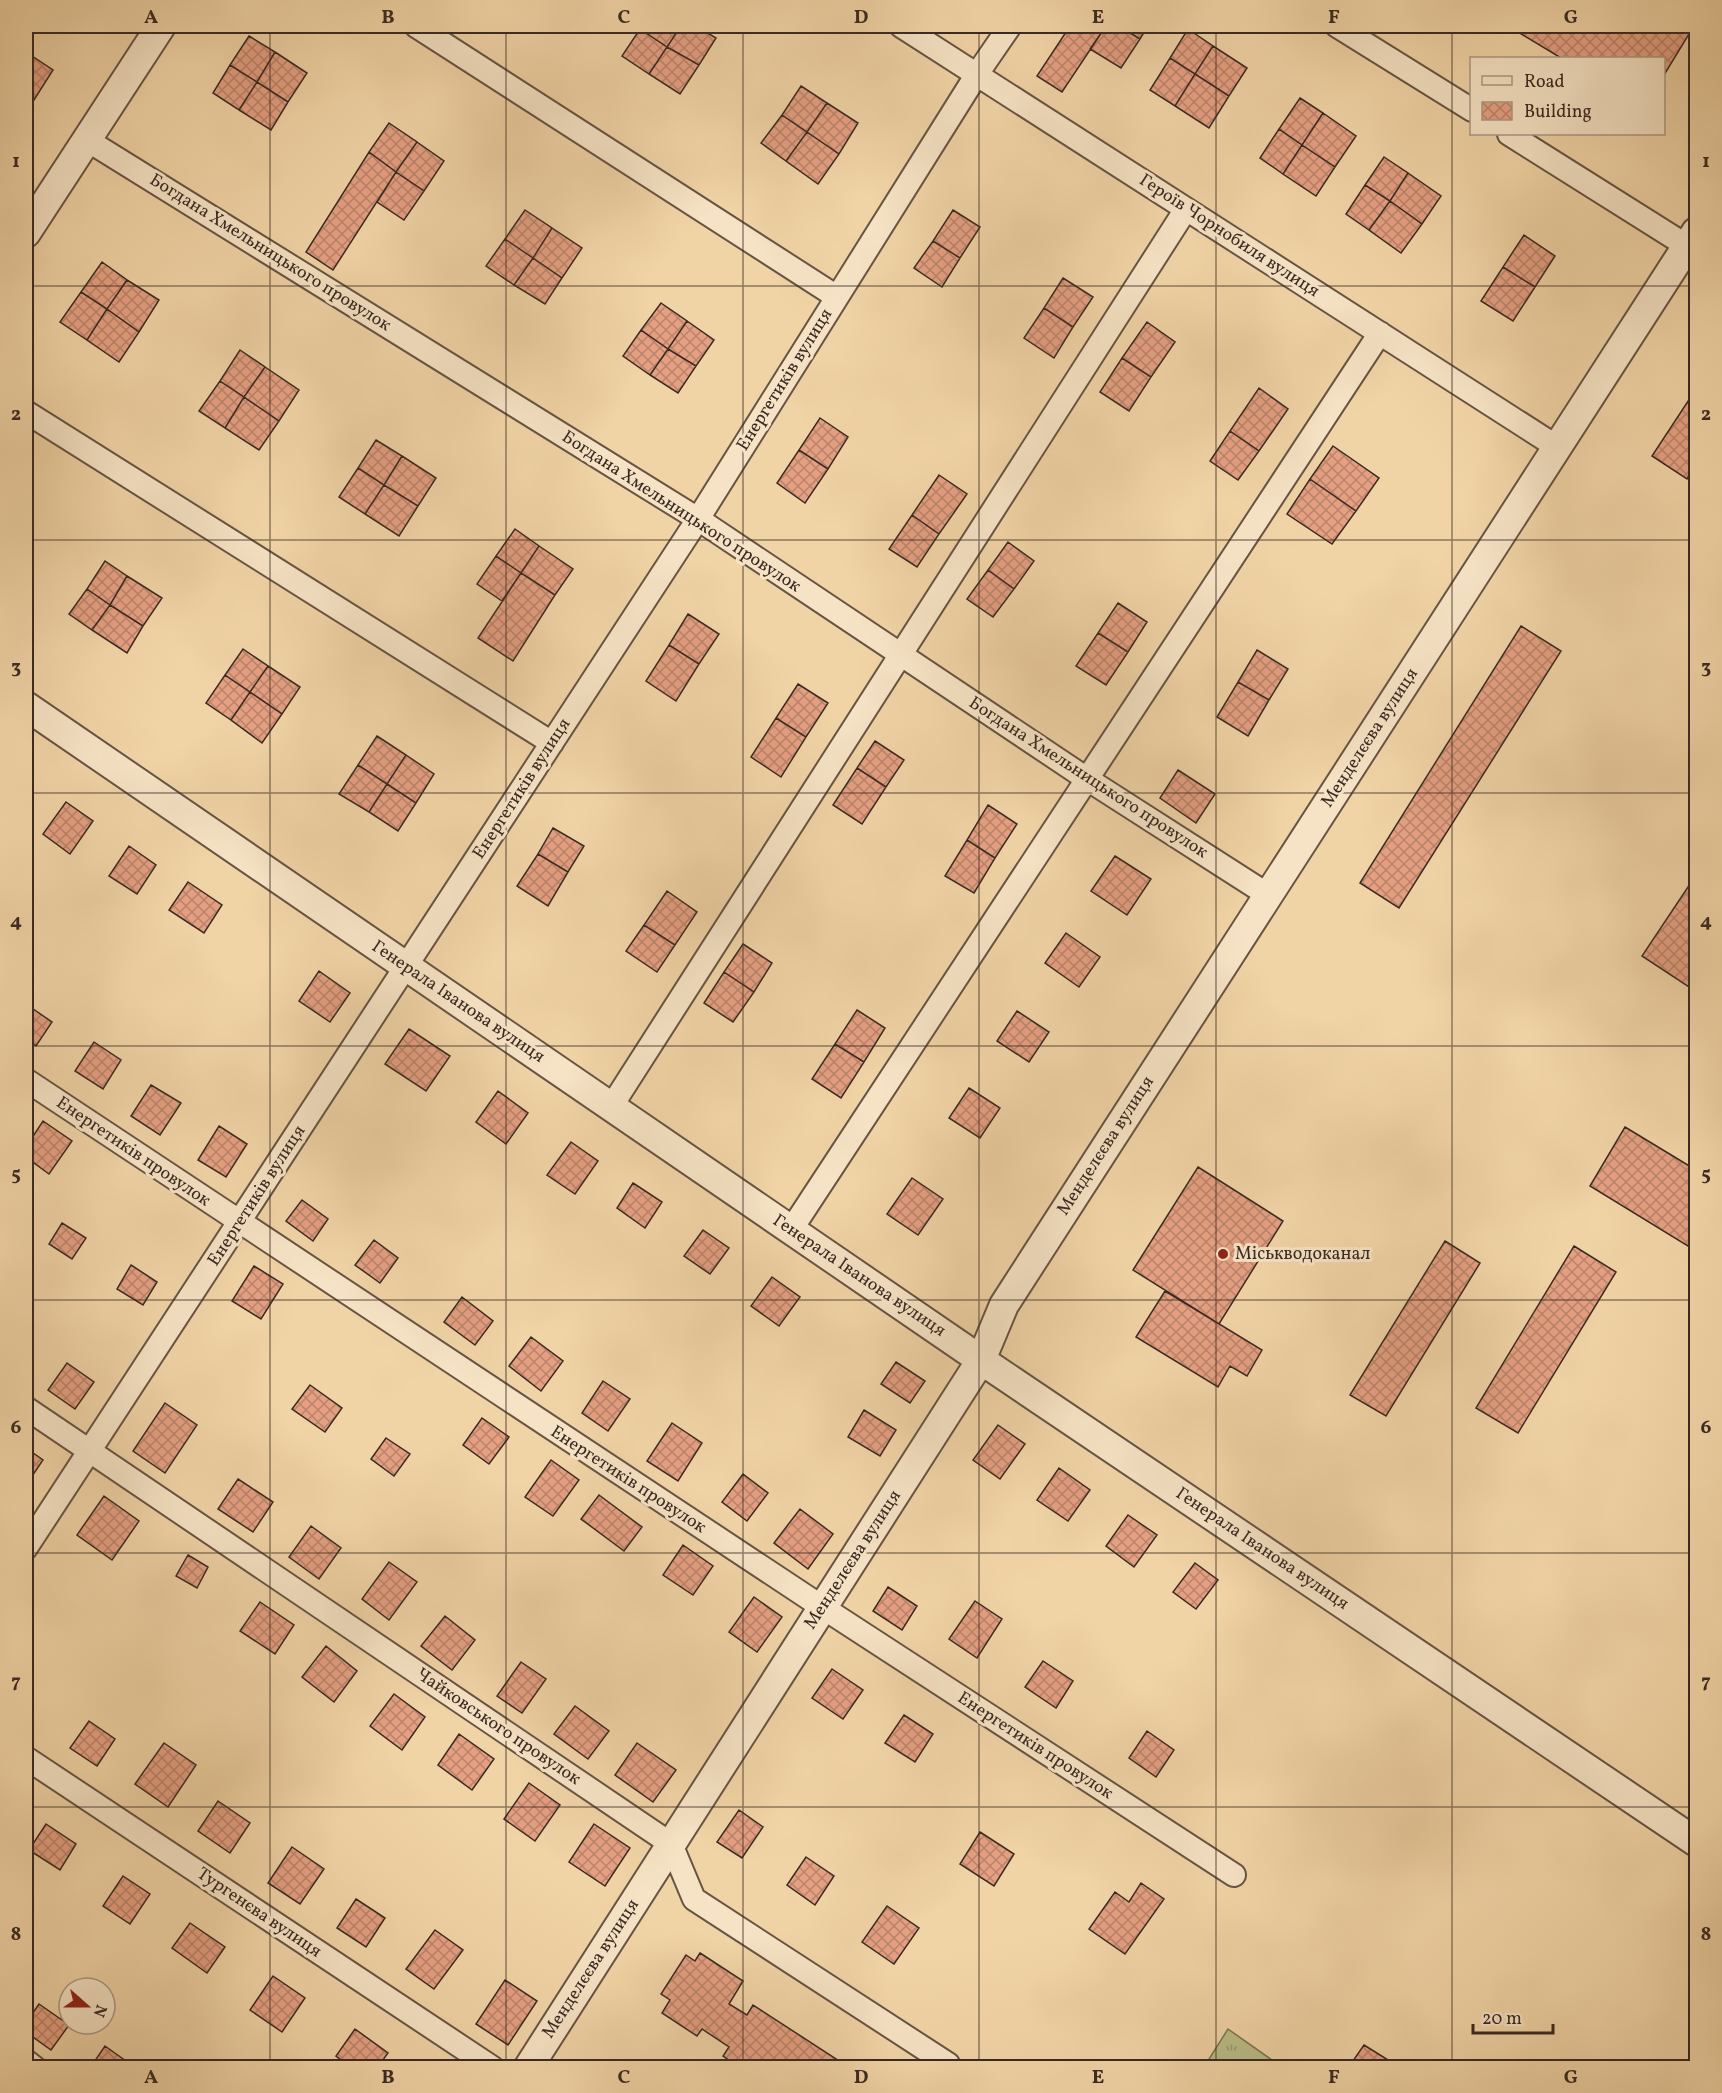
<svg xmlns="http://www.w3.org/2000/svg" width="1722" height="2093" font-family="Vollkorn,serif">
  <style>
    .grass { fill: url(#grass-tufts); stroke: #7a7455; stroke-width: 1.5 }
    .building { fill: url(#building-cross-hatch); stroke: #392a23; stroke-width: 1.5 }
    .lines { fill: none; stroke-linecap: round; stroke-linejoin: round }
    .minor-casing { stroke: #675444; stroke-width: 26 }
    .tertiary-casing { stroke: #675444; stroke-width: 32 }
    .minor { stroke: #f6e3c5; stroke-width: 22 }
    .tertiary { stroke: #f6e3c5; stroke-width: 28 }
    .grid { fill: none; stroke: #392a23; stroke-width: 1.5; stroke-opacity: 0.55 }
    .poi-dot { fill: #8f2418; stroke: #f6e3c5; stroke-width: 2 }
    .labels { text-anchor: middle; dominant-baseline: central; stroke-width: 6; stroke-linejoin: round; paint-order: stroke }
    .street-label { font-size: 18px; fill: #392a23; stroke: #f6e3c5 }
    .poi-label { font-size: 18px; fill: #392a23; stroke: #f6e3c5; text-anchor: start }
    .neatline { fill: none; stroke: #392a23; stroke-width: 2 }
    .grid-label { font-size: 20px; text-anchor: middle; font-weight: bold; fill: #392a23 }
  </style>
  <defs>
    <pattern id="grass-tufts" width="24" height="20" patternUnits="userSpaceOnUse" patternTransform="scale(1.5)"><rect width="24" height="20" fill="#babd87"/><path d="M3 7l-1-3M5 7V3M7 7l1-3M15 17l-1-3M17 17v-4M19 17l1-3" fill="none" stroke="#989a6e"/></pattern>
    <pattern id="building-cross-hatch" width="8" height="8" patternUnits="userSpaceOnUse" patternTransform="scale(1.5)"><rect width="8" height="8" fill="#e5a082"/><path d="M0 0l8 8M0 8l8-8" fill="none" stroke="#bb836a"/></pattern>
  </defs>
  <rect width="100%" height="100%" fill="#f1d4a6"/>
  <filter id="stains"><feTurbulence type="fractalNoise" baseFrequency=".00333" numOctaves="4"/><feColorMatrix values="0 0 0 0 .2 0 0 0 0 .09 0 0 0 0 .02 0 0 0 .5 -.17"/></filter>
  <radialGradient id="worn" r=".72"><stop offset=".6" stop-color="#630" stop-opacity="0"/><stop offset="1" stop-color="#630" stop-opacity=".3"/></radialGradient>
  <path class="grass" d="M 1228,2029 L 1282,2067 L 1204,2067 Z"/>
  <path class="building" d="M 643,26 L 681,26 L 667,47 L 640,29 Z
    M 681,26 L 696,26 L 716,38 L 699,65 L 667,47 Z
    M 1070,26 L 1106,26 L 1062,92 L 1037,76 Z
    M 1106,26 L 1119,26 L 1140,39 L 1121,68 L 1090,49 Z
    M 1119,26 L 1148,26 L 1140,39 Z
    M 1508,26 L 1675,26 L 1689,34 L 1664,75 L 1664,58 L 1561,58 Z
    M 640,29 L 667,47 L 649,74 L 622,56 Z
    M 1188,29 L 1213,46 L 1195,74 L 1170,58 Z
    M 249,36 L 275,52 L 257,82 L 230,65 Z
    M 1213,46 L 1247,68 L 1229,96 L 1195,74 Z
    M 667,47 L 699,65 L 680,94 L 649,74 Z
    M 26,52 L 53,70 L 34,100 L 26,94 Z
    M 275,52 L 307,73 L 288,102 L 257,82 Z
    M 1170,58 L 1195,74 L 1175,106 L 1150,90 Z
    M 230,65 L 257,82 L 239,110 L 213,93 Z
    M 1195,74 L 1229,96 L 1209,128 L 1175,106 Z
    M 257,82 L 288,102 L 271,130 L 239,110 Z
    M 801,86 L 827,103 L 807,132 L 782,115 Z
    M 26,94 L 34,100 L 26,112 Z
    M 1300,98 L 1323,113 L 1302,145 L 1279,129 Z
    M 827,103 L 858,123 L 839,154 L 807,132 Z
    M 1323,113 L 1356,136 L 1335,167 L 1302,145 Z
    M 782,115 L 807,132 L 786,161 L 761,143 Z
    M 389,123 L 417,142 L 396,172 L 369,152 Z
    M 1279,129 L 1302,145 L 1283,174 L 1260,158 Z
    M 807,132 L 839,154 L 818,184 L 786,161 Z
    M 417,142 L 444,161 L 424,191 L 396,172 Z
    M 1302,145 L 1335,167 L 1316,196 L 1283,174 Z
    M 369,152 L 396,172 L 333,270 L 306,252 Z
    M 1384,157 L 1408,173 L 1390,201 L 1365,185 Z
    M 396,172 L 424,191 L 404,220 L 377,202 Z
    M 1408,173 L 1441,196 L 1422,224 L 1390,201 Z
    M 1365,185 L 1390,201 L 1369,230 L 1346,214 Z
    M 1390,201 L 1422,224 L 1401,253 L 1369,230 Z
    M 525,210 L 552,228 L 533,258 L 505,239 Z
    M 953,210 L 980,227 L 960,258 L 933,241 Z
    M 552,228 L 582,248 L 562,278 L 533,258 Z
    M 1524,235 L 1555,256 L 1535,287 L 1503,267 Z
    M 505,239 L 533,258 L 514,285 L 486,266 Z
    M 933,241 L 960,258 L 942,287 L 914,268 Z
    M 533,258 L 562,278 L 545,304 L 514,285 Z
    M 102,262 L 127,280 L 107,309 L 81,292 Z
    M 1503,267 L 1535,287 L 1513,321 L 1481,301 Z
    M 1063,278 L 1093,297 L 1073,327 L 1044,308 Z
    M 127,280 L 159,300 L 139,332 L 107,309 Z
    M 81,292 L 107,309 L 87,340 L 60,322 Z
    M 661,303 L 687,321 L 668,349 L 641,330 Z
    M 1044,308 L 1073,327 L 1054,358 L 1024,338 Z
    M 107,309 L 139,332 L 119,362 L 87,340 Z
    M 687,321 L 714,340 L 696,366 L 668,349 Z
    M 1147,322 L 1175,342 L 1151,377 L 1122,358 Z
    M 641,330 L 668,349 L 650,375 L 623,356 Z
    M 668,349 L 696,366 L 678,393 L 650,375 Z
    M 240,350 L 265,367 L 244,397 L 220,381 Z
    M 1122,358 L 1151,377 L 1129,411 L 1100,392 Z
    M 265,367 L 299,390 L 279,421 L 244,397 Z
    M 220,381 L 244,397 L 225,428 L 199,411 Z
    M 1259,388 L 1288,409 L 1259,451 L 1230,431 Z
    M 1696,389 L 1696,464 L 1687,479 L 1652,456 Z
    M 244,397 L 279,421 L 259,450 L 225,428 Z
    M 820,418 L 848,437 L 828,469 L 799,450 Z
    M 1230,431 L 1259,451 L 1238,480 L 1210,461 Z
    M 376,440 L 402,456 L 384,485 L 358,468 Z
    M 1333,446 L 1379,478 L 1356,511 L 1310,479 Z
    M 799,450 L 828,469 L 805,503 L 777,483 Z
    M 402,456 L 436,478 L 418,506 L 384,485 Z
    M 358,468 L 384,485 L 365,514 L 339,497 Z
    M 939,475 L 967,494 L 939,534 L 912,515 Z
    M 1310,479 L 1356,511 L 1332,544 L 1287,514 Z
    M 384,485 L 418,506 L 399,536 L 365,514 Z
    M 912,515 L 939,534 L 917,567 L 889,549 Z
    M 515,529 L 539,546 L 521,573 L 496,556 Z
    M 1008,542 L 1034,561 L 1014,589 L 988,570 Z
    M 539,546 L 573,569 L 555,595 L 521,573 Z
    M 496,556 L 521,573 L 502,601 L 477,584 Z
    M 105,561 L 127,576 L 110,605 L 87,589 Z
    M 988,570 L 1014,589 L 993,617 L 967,599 Z
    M 521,573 L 555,595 L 513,661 L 478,638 Z
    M 127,576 L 162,598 L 143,626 L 110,605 Z
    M 87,589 L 110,605 L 92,630 L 69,614 Z
    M 1118,603 L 1147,622 L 1128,652 L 1098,633 Z
    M 110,605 L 143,626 L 127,653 L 92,630 Z
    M 688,614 L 719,634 L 699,664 L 669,645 Z
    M 1521,626 L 1561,651 L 1399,908 L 1360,883 Z
    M 1098,633 L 1128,652 L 1106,685 L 1076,666 Z
    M 669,645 L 699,664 L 676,701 L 646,681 Z
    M 243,649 L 268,666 L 250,692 L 225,675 Z
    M 1257,650 L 1288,669 L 1269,700 L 1238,682 Z
    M 268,666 L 300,687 L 282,714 L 250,692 Z
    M 225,675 L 250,692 L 231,720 L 206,703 Z
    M 1238,682 L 1269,700 L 1248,736 L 1217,717 Z
    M 798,684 L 828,703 L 806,737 L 776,718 Z
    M 250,692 L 282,714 L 262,743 L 231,720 Z
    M 776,718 L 806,737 L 781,777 L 751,757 Z
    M 377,736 L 406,755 L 387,784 L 358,765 Z
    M 875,741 L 904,760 L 886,787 L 857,768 Z
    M 406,755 L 434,774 L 416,803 L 387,784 Z
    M 358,765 L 387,784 L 369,812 L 339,794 Z
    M 857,768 L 886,787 L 862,824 L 833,805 Z
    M 1178,770 L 1215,794 L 1196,823 L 1160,798 Z
    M 387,784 L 416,803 L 398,831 L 369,812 Z
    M 66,802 L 93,821 L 70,854 L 43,834 Z
    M 988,805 L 1017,824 L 995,858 L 967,840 Z
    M 553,828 L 584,846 L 568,872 L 538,854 Z
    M 967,840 L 995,858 L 974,893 L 945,876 Z
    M 129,846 L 156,865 L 137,894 L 109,876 Z
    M 538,854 L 568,872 L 548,906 L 517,886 Z
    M 1115,856 L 1151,879 L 1127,915 L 1091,891 Z
    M 1696,875 L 1696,982 L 1692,989 L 1642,956 Z
    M 188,882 L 222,905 L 204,933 L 169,910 Z
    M 667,891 L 697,912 L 675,945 L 644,925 Z
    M 644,925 L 675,945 L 657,972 L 626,951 Z
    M 1066,933 L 1100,957 L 1079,987 L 1045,963 Z
    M 743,944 L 772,963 L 754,992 L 724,972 Z
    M 319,971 L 350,993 L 330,1022 L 299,1001 Z
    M 724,972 L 754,992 L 733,1022 L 704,1003 Z
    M 26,1004 L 52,1022 L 36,1046 L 26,1038 Z
    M 857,1010 L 885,1028 L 864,1062 L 835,1044 Z
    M 1017,1011 L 1049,1032 L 1029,1062 L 997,1041 Z
    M 409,1029 L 450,1056 L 426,1091 L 385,1064 Z
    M 94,1042 L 121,1060 L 103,1089 L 75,1071 Z
    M 835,1044 L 864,1062 L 841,1098 L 812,1079 Z
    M 151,1085 L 181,1103 L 160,1135 L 131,1116 Z
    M 969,1088 L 1000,1108 L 980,1138 L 949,1118 Z
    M 498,1091 L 528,1113 L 506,1144 L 476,1122 Z
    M 43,1121 L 72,1141 L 49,1174 L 26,1157 L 26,1147 Z
    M 219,1126 L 247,1144 L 226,1177 L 198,1160 Z
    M 1625,1127 L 1696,1170 L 1696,1251 L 1590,1186 Z
    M 571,1142 L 598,1161 L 575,1194 L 547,1175 Z
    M 1198,1167 L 1283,1221 L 1219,1324 L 1133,1270 Z
    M 912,1178 L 943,1199 L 918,1235 L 887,1214 Z
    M 633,1183 L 662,1202 L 645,1228 L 617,1208 Z
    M 302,1200 L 328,1219 L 313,1241 L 286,1221 Z
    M 62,1223 L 86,1238 L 72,1259 L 49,1244 Z
    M 703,1230 L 729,1248 L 710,1274 L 684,1256 Z
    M 374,1240 L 398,1258 L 380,1283 L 355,1265 Z
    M 1445,1241 L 1480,1263 L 1386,1416 L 1350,1395 Z
    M 1574,1246 L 1616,1272 L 1518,1433 L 1476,1408 Z
    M 131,1265 L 157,1282 L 143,1305 L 117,1289 Z
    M 254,1266 L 283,1284 L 261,1319 L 232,1301 Z
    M 772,1277 L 800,1297 L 779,1326 L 751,1306 Z
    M 1165,1291 L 1262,1350 L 1247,1376 L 1230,1366 L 1218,1387 L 1136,1337 Z
    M 462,1297 L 493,1321 L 475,1345 L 444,1322 Z
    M 531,1337 L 563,1361 L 541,1391 L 509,1366 Z
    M 896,1362 L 925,1381 L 910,1403 L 881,1384 Z
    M 67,1363 L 94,1382 L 75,1409 L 48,1390 Z
    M 603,1381 L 630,1399 L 608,1431 L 582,1413 Z
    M 310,1385 L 342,1408 L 325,1432 L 292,1409 Z
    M 165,1403 L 197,1425 L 165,1473 L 133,1451 Z
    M 864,1410 L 896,1430 L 880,1456 L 848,1437 Z
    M 482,1418 L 509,1437 L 489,1464 L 463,1445 Z
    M 672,1423 L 702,1443 L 678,1481 L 647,1461 Z
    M 998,1425 L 1025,1444 L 1000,1479 L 973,1460 Z
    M 386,1438 L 410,1454 L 394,1476 L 371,1459 Z
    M 26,1448 L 43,1460 L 26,1485 Z
    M 551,1460 L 579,1480 L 553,1516 L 525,1497 Z
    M 1059,1468 L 1090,1490 L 1068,1521 L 1037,1500 Z
    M 743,1474 L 768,1493 L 747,1521 L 722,1502 Z
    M 238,1479 L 273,1502 L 253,1532 L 218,1509 Z
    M 599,1495 L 642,1527 L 624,1551 L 581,1519 Z
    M 104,1496 L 139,1521 L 112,1560 L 77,1535 Z
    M 800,1509 L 833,1534 L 808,1569 L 774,1543 Z
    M 1128,1515 L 1157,1535 L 1134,1567 L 1106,1546 Z
    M 311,1526 L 341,1548 L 319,1579 L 289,1557 Z
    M 683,1545 L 713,1566 L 693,1595 L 663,1575 Z
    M 188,1555 L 208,1567 L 197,1588 L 176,1576 Z
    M 389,1562 L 417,1582 L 389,1620 L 362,1599 Z
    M 1195,1563 L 1218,1580 L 1196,1609 L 1173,1592 Z
    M 888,1587 L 917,1606 L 902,1630 L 873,1611 Z
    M 754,1597 L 782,1617 L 757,1652 L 729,1632 Z
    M 975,1601 L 1002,1619 L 977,1658 L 949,1639 Z
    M 260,1602 L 294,1625 L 275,1654 L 240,1631 Z
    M 445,1616 L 475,1640 L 452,1670 L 421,1646 Z
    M 326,1646 L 357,1671 L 334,1702 L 302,1677 Z
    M 1043,1661 L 1073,1681 L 1056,1708 L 1025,1687 Z
    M 521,1662 L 546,1679 L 522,1713 L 497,1696 Z
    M 832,1669 L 863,1690 L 843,1719 L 812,1698 Z
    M 394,1694 L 425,1717 L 402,1750 L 370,1726 Z
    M 575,1706 L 609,1731 L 588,1759 L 554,1734 Z
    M 904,1715 L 933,1734 L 915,1762 L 885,1743 Z
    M 89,1721 L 115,1739 L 97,1766 L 70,1748 Z
    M 1147,1731 L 1174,1750 L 1156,1777 L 1129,1758 Z
    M 459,1734 L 494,1759 L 472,1790 L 438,1765 Z
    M 164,1743 L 196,1765 L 168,1807 L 135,1784 Z
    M 637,1743 L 676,1770 L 653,1802 L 615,1775 Z
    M 529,1783 L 560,1805 L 535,1841 L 504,1819 Z
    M 218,1801 L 250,1823 L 230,1853 L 198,1831 Z
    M 739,1810 L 763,1827 L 742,1858 L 717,1842 Z
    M 46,1824 L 76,1844 L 60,1870 L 29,1850 Z
    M 594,1824 L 630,1848 L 605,1886 L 569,1862 Z
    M 980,1832 L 1014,1854 L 994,1886 L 960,1864 Z
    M 292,1847 L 324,1869 L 300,1904 L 268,1883 Z
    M 806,1857 L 834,1876 L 815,1905 L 787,1885 Z
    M 123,1876 L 150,1894 L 130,1924 L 103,1906 Z
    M 1141,1883 L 1164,1899 L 1125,1954 L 1089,1929 L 1115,1892 L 1129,1902 Z
    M 356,1899 L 385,1918 L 366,1947 L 337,1928 Z
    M 887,1906 L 919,1928 L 894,1964 L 862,1942 Z
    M 190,1923 L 225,1947 L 207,1973 L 172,1948 Z
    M 435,1930 L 463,1950 L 434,1989 L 406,1969 Z
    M 700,1953 L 743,1981 L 729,2004 L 747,2015 L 753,2005 L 850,2068 L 740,2068 L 723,2056 L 729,2047 L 702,2029 L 697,2036 L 662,2013 L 670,2000 L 661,1994 L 686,1955 L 695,1961 Z
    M 273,1976 L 305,1998 L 282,2032 L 250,2010 Z
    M 505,1980 L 537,2001 L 508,2045 L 476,2024 Z
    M 39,2004 L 69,2025 L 51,2050 L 26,2032 L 26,2023 Z
    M 355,2029 L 388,2053 L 377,2068 L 351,2068 L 336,2056 Z
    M 1364,2045 L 1401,2068 L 1348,2068 Z
    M 105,2046 L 133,2066 L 132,2068 L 90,2068 Z"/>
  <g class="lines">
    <defs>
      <path id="minor" d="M 416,26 L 837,297
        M 901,26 L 1557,447
        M 1337,26 L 1472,110
        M 1509,134 L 1687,246
        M 87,140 L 698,519 L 1087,779 L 1268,895
        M 26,412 L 552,743
        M 26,1080 L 822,1607 L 1234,1875
        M 611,1107 L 1186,209
        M 791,1230 L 1380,333
        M 26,1408 L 671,1844 L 694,1899 L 948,2064
        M 26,1548 L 698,519 L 977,74 L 1010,26
        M 26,1758 L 493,2068
        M 26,2061 L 35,2068"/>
      <path id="tertiary" d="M 26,233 L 161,26
        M 26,706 L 981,1360 L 1696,1842
        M 528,2068 L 981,1360 L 1004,1305 L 1696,232"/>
    </defs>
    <use href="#minor" class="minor-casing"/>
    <use href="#tertiary" class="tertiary-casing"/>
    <use href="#minor" class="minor"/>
    <use href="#tertiary" class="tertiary"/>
  </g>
  <path class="grid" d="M 270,26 L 270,2068M 506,26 L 506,2068M 743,26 L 743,2068M 979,26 L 979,2068M 1216,26 L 1216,2068M 1452,26 L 1452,2068M 26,286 L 1696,286M 26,540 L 1696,540M 26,793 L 1696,793M 26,1046 L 1696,1046M 26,1300 L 1696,1300M 26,1553 L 1696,1553M 26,1807 L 1696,1807"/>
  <circle class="poi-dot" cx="1223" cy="1254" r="6"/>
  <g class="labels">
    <g class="street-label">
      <text transform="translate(1229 236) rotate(33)">Героїв Чорнобиля вулиця</text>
      <text transform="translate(270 253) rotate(32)">Богдана Хмельницького провулок</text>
      <text transform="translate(785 380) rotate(-58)">Енергетиків вулиця</text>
      <text transform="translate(681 512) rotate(33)">Богдана Хмельницького провулок</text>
      <text transform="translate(1370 738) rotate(-57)">Менделєєва вулиця</text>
      <text transform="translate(1088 778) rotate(33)">Богдана Хмельницького провулок</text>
      <text transform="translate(522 789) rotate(-57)">Енергетиків вулиця</text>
      <text transform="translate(458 1002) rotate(34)">Генерала Іванова вулиця</text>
      <text transform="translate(1106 1146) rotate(-57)">Менделєєва вулиця</text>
      <text transform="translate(133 1152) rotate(34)">Енергетиків провулок</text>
      <text transform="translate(257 1196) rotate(-57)">Енергетиків вулиця</text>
      <text transform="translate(859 1276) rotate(34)">Генерала Іванова вулиця</text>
      <text transform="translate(628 1480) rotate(33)">Енергетиків провулок</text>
      <text transform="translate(1262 1549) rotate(34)">Генерала Іванова вулиця</text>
      <text transform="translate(853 1560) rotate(-57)">Менделєєва вулиця</text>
      <text transform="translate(498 1727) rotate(34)">Чайковського провулок</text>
      <text transform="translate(1035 1746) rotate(33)">Енергетиків провулок</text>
      <text transform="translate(259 1913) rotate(34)">Тургенєва вулиця</text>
      <text transform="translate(591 1969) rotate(-57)">Менделєєва вулиця</text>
    </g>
    <g class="poi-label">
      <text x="1235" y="1254">Міськводоканал</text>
    </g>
  </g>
  <rect width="1722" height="2093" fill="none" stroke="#f1d4a6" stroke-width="66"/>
  <rect x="1470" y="57" width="195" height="78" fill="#f6e3c5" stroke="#aa9984" stroke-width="1.5"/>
  <rect x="1482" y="76" width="30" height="9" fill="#f6e3c5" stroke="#aa9984" stroke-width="1.5"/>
  <text x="1524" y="87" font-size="18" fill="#392a23">Road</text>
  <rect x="1482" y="102" width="30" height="18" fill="url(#building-cross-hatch)" stroke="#aa9984" stroke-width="1.5"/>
  <text x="1524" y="117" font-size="18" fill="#392a23">Building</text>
  <g transform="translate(87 2006) rotate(111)"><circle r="28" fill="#f6e3c5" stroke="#aa9984" stroke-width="1.5"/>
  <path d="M0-4.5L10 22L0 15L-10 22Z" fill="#8f2418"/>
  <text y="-9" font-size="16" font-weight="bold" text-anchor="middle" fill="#392a23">N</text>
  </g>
  <path d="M1473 2024v9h80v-9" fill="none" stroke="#392a23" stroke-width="3"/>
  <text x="1482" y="2024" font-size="18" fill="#392a23" stroke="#f6e3c5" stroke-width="4.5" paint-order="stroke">20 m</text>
  <rect x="33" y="33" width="1656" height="2027" class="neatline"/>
  <g class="grid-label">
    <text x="151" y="23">A</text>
    <text x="388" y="23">B</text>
    <text x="624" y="23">C</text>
    <text x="861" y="23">D</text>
    <text x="1098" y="23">E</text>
    <text x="1334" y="23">F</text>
    <text x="1571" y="23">G</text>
    <text x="16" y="167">1</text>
    <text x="1706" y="167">1</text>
    <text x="16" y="420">2</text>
    <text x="1706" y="420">2</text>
    <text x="16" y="673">3</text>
    <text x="1706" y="673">3</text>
    <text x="16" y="927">4</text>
    <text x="1706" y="927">4</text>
    <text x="16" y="1180">5</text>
    <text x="1706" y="1180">5</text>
    <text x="16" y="1433">6</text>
    <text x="1706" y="1433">6</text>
    <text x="16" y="1687">7</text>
    <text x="1706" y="1687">7</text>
    <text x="16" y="1940">8</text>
    <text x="1706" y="1940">8</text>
    <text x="151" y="2083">A</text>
    <text x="388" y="2083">B</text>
    <text x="624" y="2083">C</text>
    <text x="861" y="2083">D</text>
    <text x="1098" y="2083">E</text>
    <text x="1334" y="2083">F</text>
    <text x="1571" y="2083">G</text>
  </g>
  <rect width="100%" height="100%" filter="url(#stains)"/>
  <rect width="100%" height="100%" fill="url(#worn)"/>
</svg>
